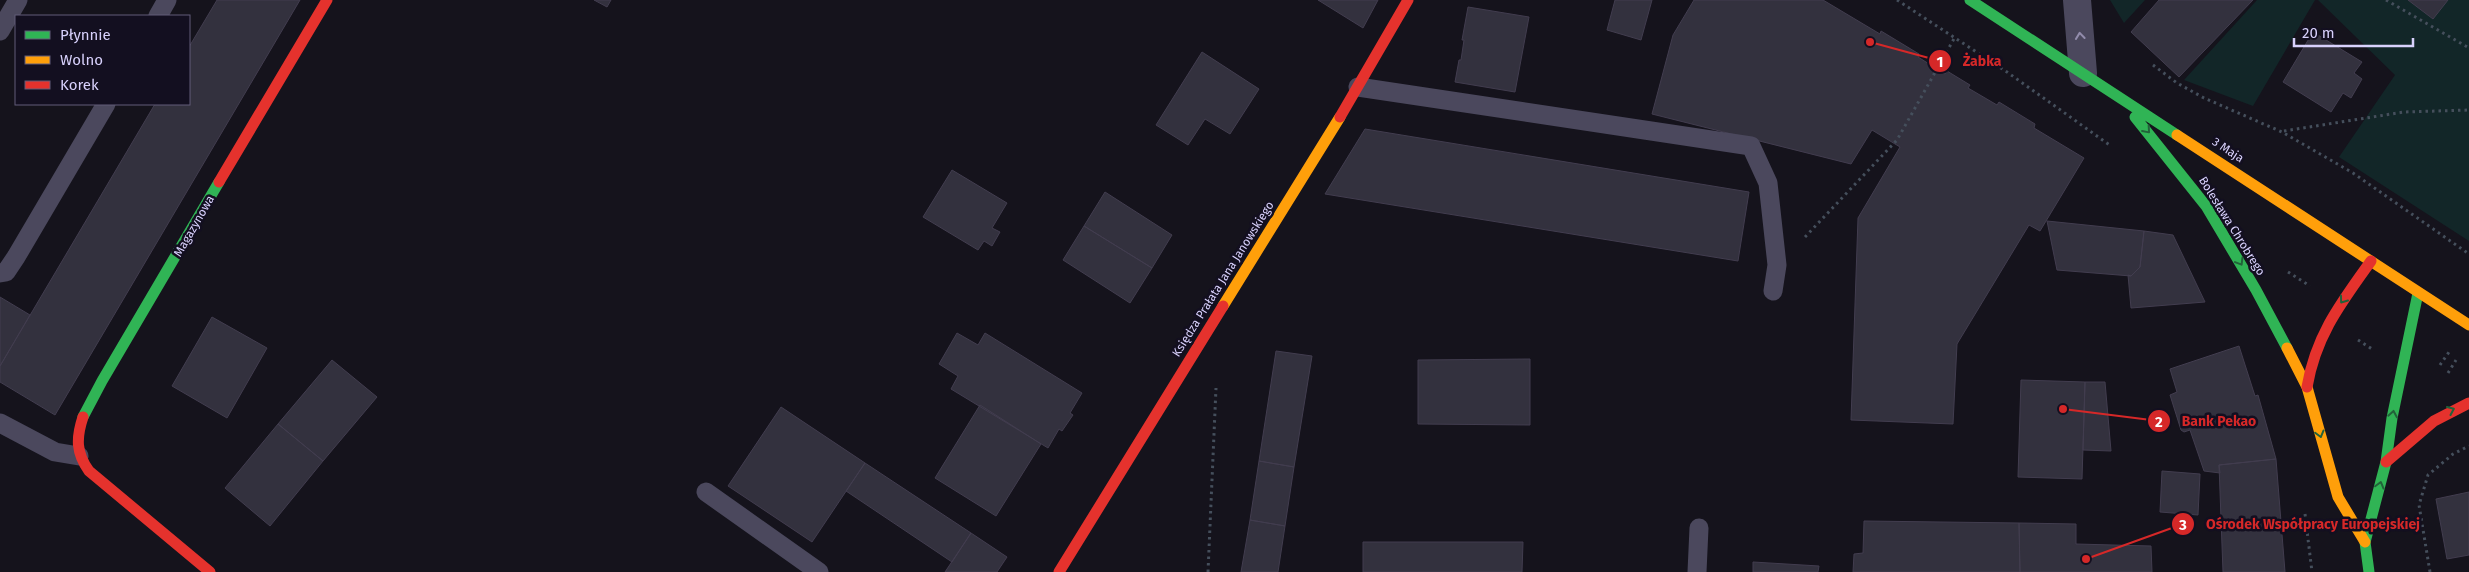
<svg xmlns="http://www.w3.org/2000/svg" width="2469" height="572" font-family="'Fira Sans',sans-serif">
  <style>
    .green { fill: #122628 }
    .building { fill: #33313e; stroke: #423d4f }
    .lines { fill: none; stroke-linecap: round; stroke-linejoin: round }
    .path { stroke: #454f5c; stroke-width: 3; stroke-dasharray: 2.5 4; stroke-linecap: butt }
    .lane { stroke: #4b485d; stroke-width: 19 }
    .street { stroke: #4b485d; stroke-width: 28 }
    .fast { stroke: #30b455; stroke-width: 11 }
    .slow { stroke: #ff9f0a; stroke-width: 11 }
    .jam { stroke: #e5322d; stroke-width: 11 }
    .oneway { stroke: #928cac }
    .oneway2 { stroke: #22623a }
    .labels { text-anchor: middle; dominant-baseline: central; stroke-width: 5; stroke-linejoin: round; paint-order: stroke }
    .street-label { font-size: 12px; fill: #d8d1fc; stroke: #130f20 }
    .leader { fill: none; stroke: #d62828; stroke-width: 2 }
    .callout-dot { fill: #d62828; stroke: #130f20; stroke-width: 2 }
    .mark-label { font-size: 15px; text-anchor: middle; font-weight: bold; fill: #fff }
    .callout-label { font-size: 14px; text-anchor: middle; font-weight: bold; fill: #d62828; stroke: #130f20; stroke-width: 5; stroke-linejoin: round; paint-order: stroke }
  </style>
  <rect width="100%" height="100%" fill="#15131c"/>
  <path class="green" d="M 2110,0 L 2145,0 L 2124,23 Z
    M 2257,0 L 2315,0 L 2253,106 L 2184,80 Z
    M 2318,0 L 2469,0 L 2469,241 L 2339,157 L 2395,75 Z"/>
  <path class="building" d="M 217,0 L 300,0 L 55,415 L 0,382 L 0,366 L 155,104 L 189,104 L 189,47 Z
    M 594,0 L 611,0 L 607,7 Z
    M 1318,0 L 1378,0 L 1363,28 Z
    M 1615,0 L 1652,0 L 1641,40 L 1607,30 Z
    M 1694,0 L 1823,0 L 1880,34 L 1881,31 L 1919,54 L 1918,57 L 1945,74 L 1947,71 L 1970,85 L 1968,88 L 1997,105 L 1999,102 L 2035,124 L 2034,128 L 2084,158 L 2040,231 L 2029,225 L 1957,344 L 1953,424 L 1851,420 L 1858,218 L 1900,147 L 1872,130 L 1851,164 L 1652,114 L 1673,35 Z
    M 2159,0 L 2253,0 L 2179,77 L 2131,32 Z
    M 2408,0 L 2448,0 L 2433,19 Z
    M 1468,7 L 1529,17 L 1515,92 L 1455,82 L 1459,60 L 1461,60 L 1464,40 L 1462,40 Z
    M 2313,32 L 2362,62 L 2354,73 L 2362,79 L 2351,98 L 2343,93 L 2331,112 L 2283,82 Z
    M 1202,52 L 1259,89 L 1230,134 L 1205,119 L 1188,145 L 1156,125 Z
    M 1365,129 L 1749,192 L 1738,261 L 1325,194 Z
    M 952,170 L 1007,203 L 992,228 L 1000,232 L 992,246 L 984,241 L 978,250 L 923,217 Z
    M 1105,192 L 1172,235 L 1152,268 L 1084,226 Z
    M 2047,221 L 2144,231 L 2140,267 L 2131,276 L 2057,270 Z
    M 1084,226 L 1152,268 L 1130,303 L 1063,260 Z
    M 2144,231 L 2173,235 L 2205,302 L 2131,308 L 2128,275 L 2131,276 L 2140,267 Z
    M 0,297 L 30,315 L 0,366 Z
    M 212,317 L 267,348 L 227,418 L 172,386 Z
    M 957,333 L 978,345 L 985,333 L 1082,393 L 1070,413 L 1073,415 L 1062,431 L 1059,429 L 1048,448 L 951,389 L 958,376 L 939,364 Z
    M 2239,346 L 2255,396 L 2258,395 L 2276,459 L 2219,465 L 2220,473 L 2204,471 L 2190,430 L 2184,432 L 2181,430 L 2170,395 L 2177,392 L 2170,369 Z
    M 1276,351 L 1312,356 L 1294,467 L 1259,461 Z
    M 1530,359 L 1530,425 L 1418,424 L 1418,360 Z
    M 332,360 L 377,397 L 323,461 L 278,424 Z
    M 2021,380 L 2085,382 L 2082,479 L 2018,477 Z
    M 2085,382 L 2105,382 L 2111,451 L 2083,450 Z
    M 980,405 L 1041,444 L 996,516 L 935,478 Z
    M 781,407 L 865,463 L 812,542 L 728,486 Z
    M 278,424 L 323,461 L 270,526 L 225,488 Z
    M 2276,459 L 2285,572 L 2223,572 L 2219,465 Z
    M 1259,461 L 1294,467 L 1285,526 L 1250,520 Z
    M 865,463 L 971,533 L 952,562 L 846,491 Z
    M 2162,471 L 2200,474 L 2198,515 L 2160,512 Z
    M 2469,492 L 2469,555 L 2447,559 L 2436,499 Z
    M 1250,520 L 1285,526 L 1278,572 L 1241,572 Z
    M 1864,521 L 2019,523 L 2020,572 L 1853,572 L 1854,554 L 1863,553 Z
    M 2019,523 L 2076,524 L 2076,544 L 2151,546 L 2152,572 L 2020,572 Z
    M 971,533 L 1007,557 L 997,572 L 945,572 Z
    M 1363,542 L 1523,542 L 1522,572 L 1363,572 Z
    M 1753,562 L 1819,566 L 1818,572 L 1753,572 Z"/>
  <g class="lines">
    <path class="path" d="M 1897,0 L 2007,72 L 2111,146
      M 2386,0 L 2469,48
      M 2153,65 L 2177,83 L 2204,98 L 2282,132 L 2353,173 L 2469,254
      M 2284,131 L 2404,112 L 2469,110
      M 1805,237 L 1897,140 L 1955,37
      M 2288,272 L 2310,286
      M 2358,340 L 2372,349
      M 2440,365 L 2449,352
      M 2448,373 L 2456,360
      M 2305,514 L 2312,572
      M 1208,572 L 1216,388
      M 2430,572 L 2419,505 L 2428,475 L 2453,454 L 2469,446"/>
    <path class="lane" d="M 158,16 L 167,0
      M 0,31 L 18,0
      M 1358,87 L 1751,146 L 1768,183 L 1777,265 L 1773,291
      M 0,273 L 6,272 L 16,257 L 106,104
      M 0,423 L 55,452 L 79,456
      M 706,492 L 819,572
      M 1697,572 L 1699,528"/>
    <path class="street" d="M 2077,0 L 2083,73"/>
    <path class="fast" d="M 1970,0 L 2177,135
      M 2135,117 L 2206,206 L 2256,290 L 2287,348
      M 83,417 L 102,381 L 219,182
      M 2369,572 L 2365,542 L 2386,462 L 2392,418 L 2418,293"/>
    <path class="slow" d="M 2177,135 L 2469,325
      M 1223,306 L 1340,117
      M 2287,348 L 2307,387 L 2338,497 L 2365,542"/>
    <path class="jam" d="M 1340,117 L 1408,0
      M 219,182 L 327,0
      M 2307,387 C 2316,335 2341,303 2371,261
      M 83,417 C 76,438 76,453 89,471 L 210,572
      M 2386,462 L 2434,421 L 2469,403
      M 1059,572 L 1223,306"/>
  </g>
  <defs><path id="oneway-chevron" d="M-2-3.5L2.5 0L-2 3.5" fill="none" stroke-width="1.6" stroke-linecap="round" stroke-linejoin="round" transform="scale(1.25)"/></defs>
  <use class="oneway" href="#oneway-chevron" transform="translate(2080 36) rotate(-96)"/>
  <g class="oneway2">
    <use href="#oneway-chevron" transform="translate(2147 130) rotate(49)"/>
    <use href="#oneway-chevron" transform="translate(2240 262) rotate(59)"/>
    <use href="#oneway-chevron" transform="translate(2343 300) rotate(126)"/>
    <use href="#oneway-chevron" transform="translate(2451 410) rotate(-24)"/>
    <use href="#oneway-chevron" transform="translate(2393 414) rotate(-80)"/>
    <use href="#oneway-chevron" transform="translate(2320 434) rotate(75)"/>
    <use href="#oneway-chevron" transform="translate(2380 485) rotate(-75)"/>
  </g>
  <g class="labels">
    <g class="street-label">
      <text transform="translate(2228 150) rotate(33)">3 Maja</text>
      <text transform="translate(194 226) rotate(-60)">Magazynowa</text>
      <text transform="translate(2232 226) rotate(58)">Bolesława Chrobrego</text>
      <text transform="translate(1223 279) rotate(-58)">Księdza Prałata Jana Janowskiego</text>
    </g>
  </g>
  <path class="leader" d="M1870 42L1940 61M2063 409L2159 421M2086 559L2183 524"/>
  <g class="callout-dot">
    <circle cx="1870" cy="42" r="5"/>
    <circle cx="2063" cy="409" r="5"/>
    <circle cx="2086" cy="559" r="5"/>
    <circle cx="1940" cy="61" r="12"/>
    <circle cx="2159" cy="421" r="12"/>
    <circle cx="2183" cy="524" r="12"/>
  </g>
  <g class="mark-label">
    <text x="1940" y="67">1</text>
    <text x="2159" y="427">2</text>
    <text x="2183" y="530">3</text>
  </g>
  <g class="callout-label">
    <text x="1982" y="66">Żabka</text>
    <text x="2219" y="426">Bank Pekao</text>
    <text x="2313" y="529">Ośrodek Współpracy Europejskiej</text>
  </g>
  <rect x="15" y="15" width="175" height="90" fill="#130f20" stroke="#625d78"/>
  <rect x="25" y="31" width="25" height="8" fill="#30b455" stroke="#625d78"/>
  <text x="60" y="40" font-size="15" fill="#d8d1fc">Płynnie</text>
  <rect x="25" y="56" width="25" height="8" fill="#ff9f0a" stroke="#625d78"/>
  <text x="60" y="65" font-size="15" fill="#d8d1fc">Wolno</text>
  <rect x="25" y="81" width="25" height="8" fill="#e5322d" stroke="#625d78"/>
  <text x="60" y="90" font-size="15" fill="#d8d1fc">Korek</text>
  <path d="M2294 38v8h119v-8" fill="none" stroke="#d8d1fc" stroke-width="2.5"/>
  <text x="2302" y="38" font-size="15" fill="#d8d1fc" stroke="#130f20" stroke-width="4" paint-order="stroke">20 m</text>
</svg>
